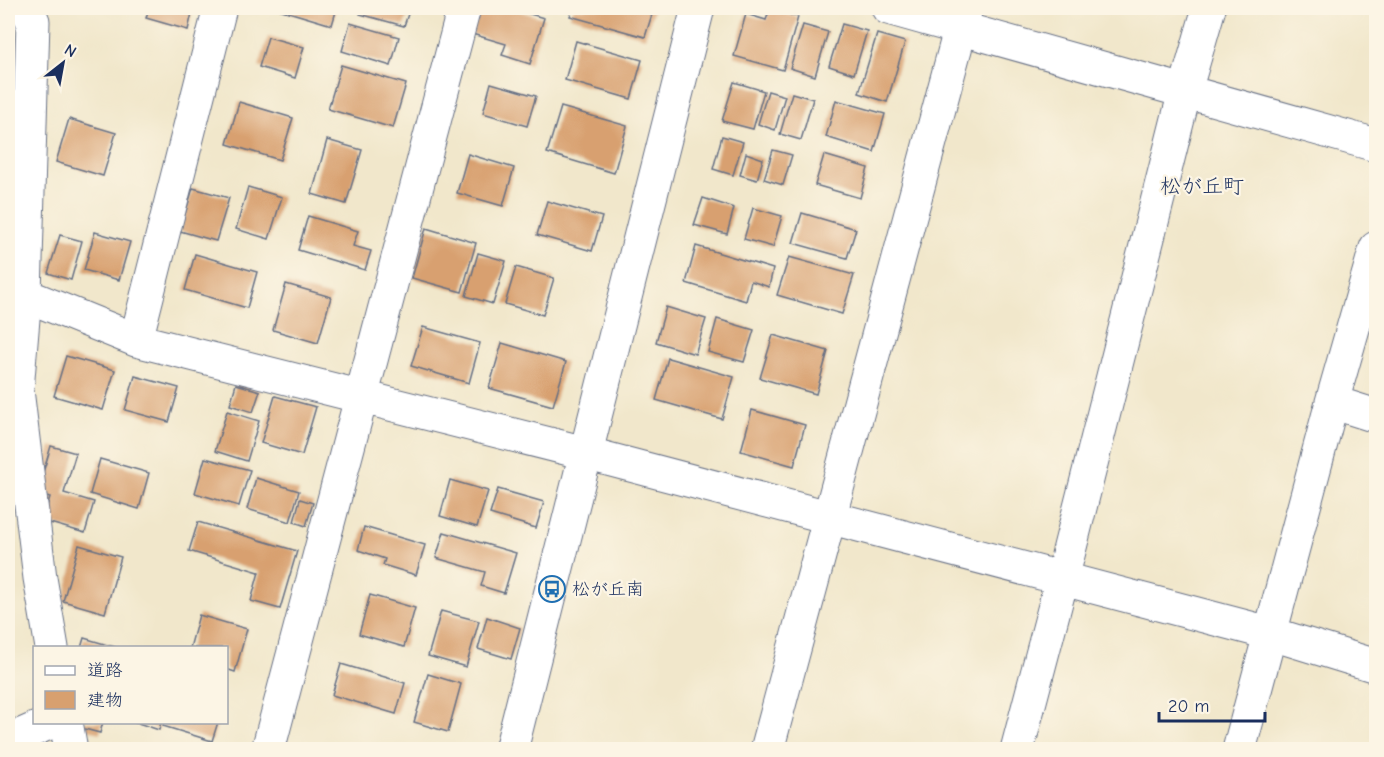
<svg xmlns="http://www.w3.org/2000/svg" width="1384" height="757" font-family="'Comic Neue','Klee One',sans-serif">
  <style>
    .building { fill: #d8a06f }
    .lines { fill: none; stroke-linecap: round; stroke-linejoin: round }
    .minor-casing { stroke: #666f84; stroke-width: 35 }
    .minor { stroke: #fff; stroke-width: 33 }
    .labels { text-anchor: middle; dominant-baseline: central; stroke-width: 4.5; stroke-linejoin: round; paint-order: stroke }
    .poi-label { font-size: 18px; fill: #1b2f5e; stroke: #fcf5e5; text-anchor: start }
    .quarter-label { font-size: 21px; fill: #1b2f5e; stroke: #fcf5e5 }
  </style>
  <rect width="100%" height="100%" fill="#fcf5e5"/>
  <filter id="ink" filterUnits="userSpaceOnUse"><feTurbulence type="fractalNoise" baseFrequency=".0167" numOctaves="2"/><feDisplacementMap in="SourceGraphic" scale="12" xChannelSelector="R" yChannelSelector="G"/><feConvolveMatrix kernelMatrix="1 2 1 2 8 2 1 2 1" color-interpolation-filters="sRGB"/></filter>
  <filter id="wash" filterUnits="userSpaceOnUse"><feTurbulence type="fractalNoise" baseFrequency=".008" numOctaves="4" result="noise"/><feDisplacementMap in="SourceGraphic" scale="24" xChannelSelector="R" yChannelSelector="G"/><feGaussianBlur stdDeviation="1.35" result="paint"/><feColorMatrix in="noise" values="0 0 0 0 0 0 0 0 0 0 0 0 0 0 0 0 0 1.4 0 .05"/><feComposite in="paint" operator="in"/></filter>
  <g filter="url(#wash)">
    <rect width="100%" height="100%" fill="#f1e7cb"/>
    <g id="blocks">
      <path class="building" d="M 149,8 L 193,9 L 188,30 L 146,18 Z
        M 275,8 L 337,8 L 332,25 Z
        M 362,8 L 410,8 L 404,26 L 360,14 Z
        M 480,8 L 509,8 L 544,18 L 530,64 L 502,55 L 506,44 L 472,34 Z
        M 573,8 L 654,8 L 645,37 L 570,16 Z
        M 770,9 L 798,17 L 783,70 L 734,56 L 746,14 L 766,20 Z
        M 350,23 L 399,37 L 391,66 L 342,51 Z
        M 842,24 L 867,31 L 854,74 L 829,66 Z
        M 803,25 L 828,32 L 815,76 L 790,68 Z
        M 877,34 L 905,42 L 887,102 L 859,93 Z
        M 268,37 L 304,47 L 295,78 L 259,67 Z
        M 576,41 L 642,60 L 631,99 L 565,80 Z
        M 341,65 L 406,84 L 393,128 L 328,109 Z
        M 734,82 L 764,91 L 753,129 L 722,121 Z
        M 491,83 L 536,96 L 527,126 L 483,113 Z
        M 768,91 L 785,96 L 775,130 L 758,124 Z
        M 792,93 L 813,99 L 801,140 L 780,134 Z
        M 836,100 L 885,114 L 874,152 L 826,137 Z
        M 239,102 L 293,118 L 280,160 L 227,144 Z
        M 561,107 L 627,126 L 614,173 L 547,153 Z
        M 69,119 L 116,133 L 103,176 L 56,162 Z
        M 722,136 L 743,142 L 733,175 L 713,169 Z
        M 327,140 L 362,150 L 346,204 L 312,194 Z
        M 773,150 L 792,155 L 783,185 L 764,179 Z
        M 746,153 L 763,159 L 757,180 L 740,175 Z
        M 468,154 L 514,168 L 503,206 L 457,193 Z
        M 824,155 L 868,168 L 860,198 L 815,185 Z
        M 248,187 L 282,197 L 269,239 L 236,229 Z
        M 193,188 L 229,198 L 216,241 L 180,231 Z
        M 703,198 L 734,208 L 727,234 L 694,225 Z
        M 547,201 L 602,217 L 592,251 L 537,235 Z
        M 753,208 L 782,216 L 773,247 L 744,239 Z
        M 802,213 L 856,229 L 847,258 L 793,243 Z
        M 308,216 L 358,231 L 353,246 L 371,251 L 365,270 L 298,250 Z
        M 426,228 L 476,243 L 462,292 L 412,278 Z
        M 95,232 L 130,242 L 119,280 L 84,270 Z
        M 60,235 L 82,241 L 71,280 L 48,273 Z
        M 696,246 L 773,269 L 769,287 L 751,281 L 746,301 L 686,283 Z
        M 478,253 L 506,261 L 493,304 L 466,296 Z
        M 195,254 L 257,272 L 247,308 L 185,290 Z
        M 789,257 L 854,275 L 842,314 L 777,295 Z
        M 516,267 L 554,278 L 543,315 L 505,304 Z
        M 286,284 L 331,297 L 318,343 L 273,330 Z
        M 666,307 L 706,319 L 695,354 L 656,342 Z
        M 717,319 L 754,330 L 744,362 L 708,352 Z
        M 423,327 L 480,343 L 469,383 L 411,366 Z
        M 773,335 L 828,351 L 816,394 L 760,378 Z
        M 502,343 L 566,362 L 553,406 L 489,388 Z
        M 66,356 L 115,370 L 103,410 L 54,396 Z
        M 668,358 L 734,377 L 722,419 L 656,400 Z
        M 135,376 L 179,388 L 169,422 L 125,410 Z
        M 236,384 L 260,391 L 253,412 L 230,405 Z
        M 275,396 L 316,407 L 302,455 L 261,443 Z
        M 752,410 L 805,425 L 794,466 L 741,451 Z
        M 227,411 L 259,421 L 247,461 L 215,451 Z
        M 51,446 L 76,453 L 64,493 L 94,502 L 85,533 L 43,521 L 50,497 L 37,493 Z
        M 205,458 L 250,470 L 239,506 L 195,493 Z
        M 100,459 L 149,473 L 139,509 L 90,494 Z
        M 256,478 L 299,491 L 290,522 L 247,509 Z
        M 450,480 L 488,491 L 477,527 L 440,516 Z
        M 498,489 L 544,502 L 536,528 L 490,514 Z
        M 300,499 L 313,503 L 306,526 L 294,522 Z
        M 198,522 L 297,551 L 280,609 L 251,601 L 259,572 L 189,551 Z
        M 364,527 L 425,545 L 416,575 L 383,565 L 385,559 L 358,550 Z
        M 444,532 L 516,553 L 504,593 L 481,586 L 485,572 L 436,558 Z
        M 79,545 L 121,557 L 105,613 L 63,601 Z
        M 370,595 L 415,608 L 404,647 L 359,634 Z
        M 441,611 L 479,621 L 466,667 L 428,656 Z
        M 199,615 L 247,629 L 235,672 L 226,669 L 226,648 L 190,648 Z
        M 487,617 L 520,628 L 511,659 L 478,649 Z
        M 84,638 L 115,647 L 115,648 L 81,648 Z
        M 341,664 L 405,683 L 396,714 L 332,695 Z
        M 428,674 L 461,684 L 448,732 L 414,722 Z
        M 74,722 L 103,722 L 100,733 L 73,726 Z
        M 135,722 L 161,722 L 159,730 Z
        M 164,722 L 218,722 L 212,741 L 163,726 Z"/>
    </g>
  </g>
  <g filter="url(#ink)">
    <use href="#blocks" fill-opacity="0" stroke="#666f84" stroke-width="1.5"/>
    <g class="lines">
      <defs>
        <path id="minor" d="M 888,8 L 1376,145
          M 25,295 L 136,340 L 585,453 L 1269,633 L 1376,666
          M 136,340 L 220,8
          M 8,386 L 17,390 L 25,295 L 33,21 L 26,8
          M 17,390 L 40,578 L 52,648
          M 1332,402 L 1376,416
          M 66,722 L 71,750
          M 8,741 L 51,722
          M 268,750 L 464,8
          M 511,750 L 698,8
          M 767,750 L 966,8
          M 1017,750 L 1062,579 L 1185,91 L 1209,8
          M 1239,750 L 1332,402 L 1376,248"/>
      </defs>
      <use href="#minor" class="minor-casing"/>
      <use href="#minor" class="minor"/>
    </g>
  </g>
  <defs>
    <symbol id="bus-ring" viewBox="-11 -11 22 22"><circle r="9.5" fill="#fcf5e5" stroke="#1f6fb2" stroke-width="1.5"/><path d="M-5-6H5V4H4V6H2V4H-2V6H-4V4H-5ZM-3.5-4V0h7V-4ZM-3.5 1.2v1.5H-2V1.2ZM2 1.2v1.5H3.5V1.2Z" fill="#1f6fb2"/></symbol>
  </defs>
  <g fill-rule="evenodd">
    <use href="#bus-ring" x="537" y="574" width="30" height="30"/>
  </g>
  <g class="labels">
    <g class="poi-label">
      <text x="572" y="589">松が丘南</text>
    </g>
    <g class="quarter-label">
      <text x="1202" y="186">松が丘町</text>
    </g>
  </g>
  <rect width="1384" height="757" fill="none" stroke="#fcf5e5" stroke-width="30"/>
  <rect x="33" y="646" width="195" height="78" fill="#fcf5e5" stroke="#a2a6af" stroke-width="1.5"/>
  <rect x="45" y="666" width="30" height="9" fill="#ffffff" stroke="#a2a6af" stroke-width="1.5"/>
  <text x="87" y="676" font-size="18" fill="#1b2f5e">道路</text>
  <rect x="45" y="691" width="30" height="18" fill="#d8a06f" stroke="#a2a6af" stroke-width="1.5"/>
  <text x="87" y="706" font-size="18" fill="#1b2f5e">建物</text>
  <g transform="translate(63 63) rotate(31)" stroke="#fcf5e5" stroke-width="4.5" paint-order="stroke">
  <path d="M0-4.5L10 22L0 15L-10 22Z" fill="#1b2f5e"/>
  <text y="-9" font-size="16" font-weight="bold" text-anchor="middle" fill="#1b2f5e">N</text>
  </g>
  <path d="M1159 712v9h106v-9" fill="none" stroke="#1b2f5e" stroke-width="3"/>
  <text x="1168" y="712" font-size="18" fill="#1b2f5e" stroke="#fcf5e5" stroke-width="4.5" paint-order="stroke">20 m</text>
</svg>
